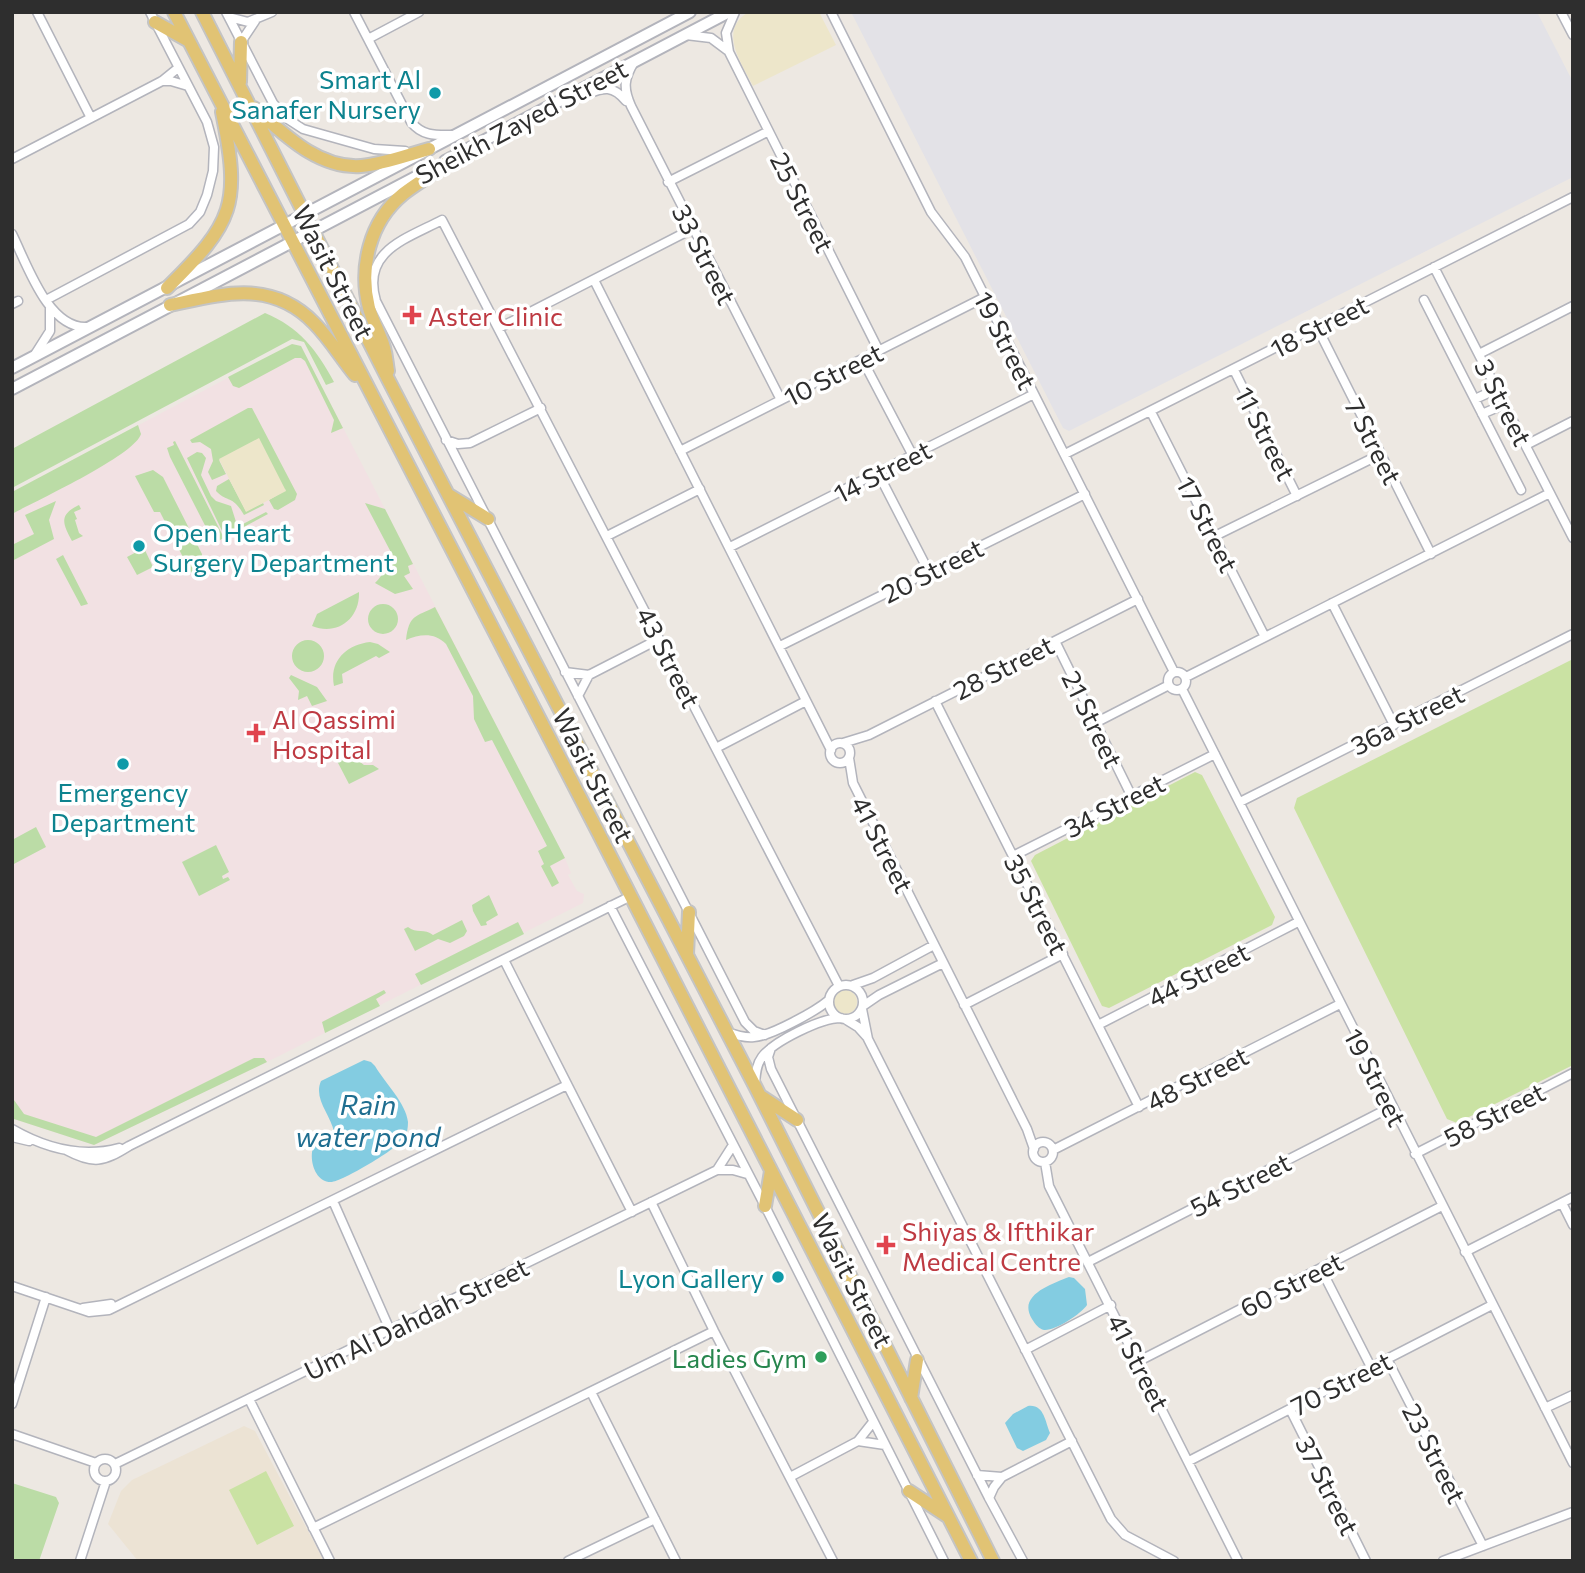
<svg xmlns="http://www.w3.org/2000/svg" width="1585" height="1573" font-family="Commissioner,sans-serif">
  <style>
    .industrial { fill: #e3e2e7 }
    .education { fill: #ece3d4 }
    .medical { fill: #f2e1e3 }
    .green { fill: #bbdca6 }
    .sand { fill: #ede6ca }
    .pitch { fill: #cae2a3 }
    .water { fill: #83cce1 }
    .lines { fill: none; stroke-linecap: round; stroke-linejoin: round }
    .minor-casing { stroke: #b3b4bc; stroke-width: 11 }
    .secondary-casing { stroke: #b3b4bc; stroke-width: 14 }
    .primary-casing { stroke: #c4c4c4; stroke-width: 16 }
    .minor { stroke: #fff; stroke-width: 8 }
    .secondary { stroke: #fff; stroke-width: 10 }
    .primary { stroke: #e1c374; stroke-width: 12 }
    .culture-dot { fill: #0f9aa8; stroke: #fff; stroke-width: 2.5 }
    .health-dot { fill: #e0444e; stroke: #fff; stroke-width: 2.5 }
    .leisure-dot { fill: #2e9e5b; stroke: #fff; stroke-width: 2.5 }
    .labels { text-anchor: middle; dominant-baseline: central; stroke-width: 7; stroke-linejoin: round; paint-order: stroke }
    .culture-label { font-size: 26px; fill: #0d838f; stroke: #fff; text-anchor: end }
    .street-label { font-size: 26px; fill: #2e2e2e; stroke: #fff }
    .health-label { font-size: 26px; fill: #be3a42; stroke: #fff; text-anchor: start }
    .leisure-label { font-size: 26px; fill: #27864d; stroke: #fff; text-anchor: end }
    .water-label { font-size: 28px; font-style: italic; fill: #1f6e90; stroke: #fff }
  </style>
  <rect width="100%" height="100%" fill="#ede8e2"/>
  <path class="industrial" d="M 851,12 L 1537,12 L 1573,82 L 1573,177 L 1069,431 L 1063,428 Z"/>
  <path class="education" d="M 244,1426 L 255,1431 L 324,1561 L 138,1561 L 108,1524 L 121,1491 L 132,1480 Z"/>
  <path class="medical" d="M 292,344 L 301,346 L 565,858 L 571,873 L 568,875 L 577,891 L 584,894 L 583,903 L 267,1062 L 94,1145 L 14,1119 L 12,1116 L 12,492 Z"/>
  <path class="green" d="M 265,313 C 299,327 317,350 334,382 L 326,385 L 304,342 L 292,339 L 12,488 L 12,449 Z
    M 292,344 L 301,346 L 343,428 L 331,433 L 334,420 L 305,361 L 301,358 L 295,358 L 239,388 L 233,386 L 228,377 Z
    M 248,408 L 252,408 L 297,494 L 295,500 L 278,510 L 274,509 L 269,500 L 286,490 L 219,460 L 226,474 L 212,480 L 208,472 L 213,461 L 211,449 L 200,442 L 192,443 L 190,440 Z
    M 138,425 L 141,434 C 135,455 36,501 12,514 L 12,492 Z
    M 175,441 L 224,538 L 214,543 L 170,457 L 167,448 L 174,445 L 173,442 Z
    M 197,452 L 202,453 L 206,458 L 201,475 L 211,496 L 216,501 L 231,506 L 237,525 L 241,525 L 266,512 L 268,514 L 225,537 L 187,458 Z
    M 153,470 L 163,477 L 202,554 L 201,567 L 191,573 L 160,512 L 154,512 L 135,476 Z
    M 229,479 L 246,511 L 263,503 L 264,505 L 244,515 C 232,494 227,503 216,491 L 217,486 Z
    M 56,501 L 49,520 L 54,539 L 12,561 L 12,545 L 34,534 L 25,515 Z
    M 365,503 L 385,509 L 413,564 L 408,566 L 410,573 L 404,576 L 413,589 L 395,594 L 375,583 C 384,574 387,565 394,558 Z
    M 79,505 L 81,509 L 74,512 L 77,519 L 75,520 L 79,533 L 83,536 L 72,541 C 63,524 58,515 79,505 Z
    M 144,548 L 153,567 L 137,575 L 127,557 Z
    M 63,555 L 88,604 L 81,606 L 56,559 Z
    M 359,592 C 360,619 337,636 312,626 L 317,614 Z
    M368 619a15 15 0 1 1 30 0a15 15 0 1 1-30 0Z
    M 435,607 L 565,858 L 550,866 L 559,883 L 552,887 L 541,866 L 544,864 L 538,851 L 547,846 L 492,740 L 485,742 L 474,719 L 473,696 L 446,644 C 434,632 420,634 406,640 C 409,614 416,617 435,607 Z
    M292 656a16 16 0 1 1 32 0a16 16 0 1 1-32 0Z
    M 370,642 L 378,644 L 390,652 L 379,658 L 376,656 L 342,674 L 343,683 L 334,686 C 329,661 346,645 370,642 Z
    M 291,675 L 317,687 L 327,701 L 312,706 L 307,696 L 298,700 L 299,691 L 289,678 Z
    M 351,755 L 364,765 L 373,765 L 379,769 L 349,784 L 337,761 Z
    M 36,827 L 46,847 L 12,865 L 12,840 Z
    M 216,845 L 229,872 L 222,876 L 223,879 L 228,877 L 230,880 L 199,896 L 182,862 Z
    M 489,895 L 498,915 L 486,922 L 487,925 L 481,926 L 473,911 L 472,905 Z
    M 462,920 L 467,931 L 464,936 L 450,943 L 438,939 L 415,951 L 404,929 L 408,927 C 416,934 425,928 433,935 Z
    M 518,922 L 524,934 L 421,985 L 415,974 Z
    M 384,990 L 386,993 L 376,999 L 380,1006 L 325,1033 L 322,1022 Z
    M 254,1058 L 264,1058 L 267,1062 L 94,1145 L 14,1119 L 12,1101 L 14,1100 L 24,1114 L 96,1137 Z
    M 12,1483 L 56,1497 L 59,1503 L 39,1561 L 12,1561 Z"/>
  <path class="sand" d="M 749,12 L 819,12 L 836,45 L 753,86 C 742,65 717,29 749,12 Z
    M 259,438 L 286,491 L 246,512 L 219,459 Z
    M833 1002a12 12 0 1 1 24 0a12 12 0 1 1-24 0Z"/>
  <path class="pitch" d="M 1573,659 L 1573,1065 L 1457,1123 L 1447,1119 L 1294,808 L 1297,798 Z
    M 1195,772 L 1202,775 L 1275,917 L 1272,925 L 1109,1008 L 1102,1006 L 1031,861 L 1035,855 Z
    M 266,1471 L 294,1526 L 257,1545 L 229,1490 Z"/>
  <path class="water" d="M 364,1060 L 371,1062 L 375,1066 C 385,1083 406,1103 408,1122 C 408,1128 407,1133 405,1138 C 398,1148 342,1182 331,1182 C 315,1182 309,1160 313,1148 L 334,1132 C 331,1115 313,1099 321,1081 Z
    M 1069,1277 L 1074,1278 L 1085,1289 L 1087,1305 C 1081,1314 1055,1331 1044,1330 C 1039,1329 1035,1324 1032,1319 C 1017,1295 1052,1284 1069,1277 Z
    M 1028,1406 C 1044,1404 1045,1421 1050,1433 L 1046,1440 L 1023,1451 L 1017,1448 L 1005,1423 L 1013,1414 Z"/>
  <g class="lines">
    <defs>
      <path id="minor" d="M 37,12 L 91,118
        M 226,12 L 273,103 L 286,118 L 303,129 L 374,149 L 405,151
        M 354,12 L 411,122 C 423,137 437,135 455,135
        M 735,12 L 726,33 L 729,52 L 879,351
        M 831,12 L 931,212 L 965,257 L 1174,672
        M 1561,12 L 1573,35
        M 229,17 L 248,22 L 272,12
        M 686,35 L 711,38 L 727,50
        M 368,39 L 419,12
        M 241,42 L 255,21
        M 634,62 C 624,79 623,88 631,106 L 781,400
        M 162,81 L 171,81 L 188,86
        M 569,98 C 595,96 606,77 626,101
        M 12,159 L 162,81 L 178,68
        M 668,182 L 767,132
        M 12,234 C 27,264 48,329 87,327
        M 1434,267 L 1573,538
        M 594,280 L 831,750
        M 46,300 L 189,224 L 200,212 L 207,195 L 213,171 L 214,147 L 207,122 L 150,12
        M 1424,300 L 1521,490
        M 12,304 L 18,301
        M 1317,327 L 1431,554
        M 499,328 L 692,229
        M 36,353 L 50,331 L 50,308
        M 1479,354 L 1573,306
        M 862,359 L 913,456
        M 1234,370 L 1297,496
        M 1475,399 L 1497,389
        M 1151,412 L 1265,637
        M 1482,414 L 1505,404
        M 446,440 L 458,444 L 470,443 L 541,408
        M 1526,445 L 1573,421
        M 680,451 L 985,297
        M 1065,454 L 1573,197
        M 878,473 L 929,572
        M 607,536 L 700,489
        M 1215,536 L 1381,454
        M 730,547 L 1034,394
        M 1332,603 L 1394,725
        M 1055,641 L 1132,797
        M 780,646 L 1085,494
        M1168 681a9 9 0 1 1 18 0a9 9 0 1 1-18 0Z
        M 565,672 L 589,675 L 659,639
        M 1186,677 L 1550,493
        M 1182,689 L 1573,1463
        M 578,696 L 589,675
        M 935,701 L 1139,1107
        M 1095,723 L 1169,685
        M 843,743 L 869,735 L 1138,599
        M830 753a10 10 0 1 1 20 0a10 10 0 1 1-20 0Z
        M 716,748 L 806,701
        M 849,758 L 853,783 L 1027,1129 L 1034,1149
        M 1240,802 L 1573,634
        M 1013,856 L 1215,754
        M 610,906 L 765,1206 L 944,1561
        M 504,960 L 632,1212
        M829 1002a17 17 0 1 1 34 0a17 17 0 1 1-34 0Z
        M 853,985 L 873,978 L 934,945
        M 964,1005 L 1063,954
        M 863,1006 L 879,995 L 943,963
        M 862,1009 L 868,1039 L 1111,1519 L 1125,1535 L 1174,1561
        M 845,1019 L 858,1027 L 867,1037
        M 1098,1025 L 1298,922
        M 727,1032 C 735,1035 745,1038 754,1037 C 771,1036 816,1011 829,1000
        M 765,1035 L 754,1031 L 745,1022 L 376,301 C 361,251 406,239 442,220 L 839,986
        M 771,1048 L 768,1057 L 771,1069 L 989,1498 L 1023,1561
        M 755,1083 C 756,1074 756,1065 762,1057 C 774,1041 821,1018 841,1018
        M 12,1129 C 45,1148 82,1158 119,1148
        M 12,1137 L 29,1141
        M1033 1152a10 10 0 1 1 20 0a10 10 0 1 1-20 0Z
        M 66,1150 C 94,1165 103,1162 129,1146 L 631,896
        M 1053,1150 L 1340,1004
        M 1415,1154 L 1573,1073
        M 1045,1162 L 1049,1186 L 1238,1561
        M 717,1170 L 733,1145
        M 333,1201 L 390,1330
        M 651,1202 L 714,1331 L 833,1561
        M 1562,1203 L 1573,1225
        M 1465,1252 L 1573,1197
        M 1088,1262 L 1391,1107
        M 1321,1269 L 1371,1367
        M 12,1286 L 89,1312 L 109,1310 L 567,1085
        M 83,1308 L 111,1304
        M 1025,1350 L 1111,1305
        M 1387,1359 L 1483,1546
        M 1139,1361 L 1442,1206
        M 591,1392 L 676,1561
        M 249,1399 L 330,1561
        M 12,1404 L 46,1297
        M 1545,1408 L 1573,1395
        M 1290,1409 L 1366,1561
        M 12,1434 L 96,1463
        M 858,1441 L 885,1445
        M94 1470a11 11 0 1 1 22 0a11 11 0 1 1-22 0Z
        M 1189,1461 L 1492,1305
        M 115,1464 L 717,1170 L 733,1170 L 747,1174
        M 977,1475 L 1002,1477
        M 790,1477 L 858,1441 L 873,1422
        M 989,1498 L 994,1487 L 1002,1477 L 1072,1441
        M 313,1528 L 714,1331
        M 80,1561 L 106,1481
        M 568,1561 L 655,1519
        M 1443,1561 L 1573,1512"/>
      <path id="secondary" d="M 445,161 L 729,12
        M 12,368 L 690,12
        M 12,389 L 431,169"/>
      <path id="primary" d="M 174,12 L 598,832 L 971,1561
        M 202,12 L 389,381 L 755,1086 L 993,1561
        M 155,22 L 189,41
        M 240,82 L 241,42
        M 254,108 C 284,134 318,169 361,166 C 384,164 407,155 429,149
        M 167,288 C 234,222 241,205 222,112
        M 170,305 C 222,294 271,279 314,323 C 330,339 341,358 355,375
        M 388,371 C 386,360 386,349 381,339 C 377,328 372,319 369,308 C 359,268 369,222 403,194 C 418,182 436,173 451,159
        M 449,495 L 488,519
        M 687,954 L 689,912
        M 762,1097 L 797,1120
        M 765,1206 L 771,1171
        M 911,1398 L 917,1360
        M 909,1491 L 947,1516"/>
    </defs>
    <use href="#minor" class="minor-casing"/>
    <use href="#secondary" class="secondary-casing"/>
    <use href="#primary" class="primary-casing"/>
    <use href="#minor" class="minor"/>
    <use href="#secondary" class="secondary"/>
    <use href="#primary" class="primary"/>
  </g>
  <g class="culture-dot">
    <circle cx="435" cy="93" r="7"/>
    <circle cx="139" cy="546" r="7"/>
    <circle cx="123" cy="764" r="7"/>
    <circle cx="778" cy="1277" r="7"/>
  </g>
  <g class="health-dot">
    <path d="M408.5 304.5h7v7h7v7h-7v7h-7v-7h-7v-7h7z"/>
    <path d="M252.5 722.5h7v7h7v7h-7v7h-7v-7h-7v-7h7z"/>
    <path d="M882.5 1234.5h7v7h7v7h-7v7h-7v-7h-7v-7h7z"/>
  </g>
  <circle class="leisure-dot" cx="821" cy="1357" r="7"/>
  <g class="labels">
    <g class="culture-label">
      <text x="421" y="78">Smart Al<tspan x="421" dy="30">Sanafer Nursery</tspan></text>
      <text x="153" y="531" text-anchor="start">Open Heart<tspan x="153" dy="30">Surgery Department</tspan></text>
      <text x="123" y="791" text-anchor="middle">Emergency<tspan x="123" dy="30">Department</tspan></text>
      <text x="764" y="1277">Lyon Gallery</text>
    </g>
    <g class="street-label">
      <text transform="translate(521 121) rotate(-28)">Sheikh Zayed Street</text>
      <text transform="translate(803 202) rotate(63)">25 Street</text>
      <text transform="translate(705 254) rotate(63)">33 Street</text>
      <text transform="translate(334 272) rotate(63)">Wasit Street</text>
      <text transform="translate(1319 326) rotate(-27)">18 Street</text>
      <text transform="translate(1006 340) rotate(63)">19 Street</text>
      <text transform="translate(833 374) rotate(-27)">10 Street</text>
      <text transform="translate(1504 402) rotate(63)">3 Street</text>
      <text transform="translate(1266 433) rotate(63)">11 Street</text>
      <text transform="translate(1374 441) rotate(63)">7 Street</text>
      <text transform="translate(882 471) rotate(-27)">14 Street</text>
      <text transform="translate(1208 524) rotate(63)">17 Street</text>
      <text transform="translate(932 570) rotate(-27)">20 Street</text>
      <text transform="translate(669 657) rotate(63)">43 Street</text>
      <text transform="translate(1003 667) rotate(-27)">28 Street</text>
      <text transform="translate(1093 719) rotate(64)">21 Street</text>
      <text transform="translate(1407 719) rotate(-27)">36a Street</text>
      <text transform="translate(594 775) rotate(63)">Wasit Street</text>
      <text transform="translate(1114 805) rotate(-27)">34 Street</text>
      <text transform="translate(883 844) rotate(63)">41 Street</text>
      <text transform="translate(1037 904) rotate(63)">35 Street</text>
      <text transform="translate(1198 974) rotate(-27)">44 Street</text>
      <text transform="translate(1376 1077) rotate(63)">19 Street</text>
      <text transform="translate(1197 1078) rotate(-27)">48 Street</text>
      <text transform="translate(1494 1114) rotate(-27)">58 Street</text>
      <text transform="translate(1240 1184) rotate(-27)">54 Street</text>
      <text transform="translate(853 1280) rotate(63)">Wasit Street</text>
      <text transform="translate(1291 1284) rotate(-27)">60 Street</text>
      <text transform="translate(416 1318) rotate(-26)">Um Al Dahdah Street</text>
      <text transform="translate(1139 1362) rotate(63)">41 Street</text>
      <text transform="translate(1341 1383) rotate(-27)">70 Street</text>
      <text transform="translate(1435 1453) rotate(63)">23 Street</text>
      <text transform="translate(1328 1485) rotate(63)">37 Street</text>
    </g>
    <g class="health-label">
      <text x="428" y="315">Aster Clinic</text>
      <text x="272" y="718">Al Qassimi<tspan x="272" dy="30">Hospital</tspan></text>
      <text x="902" y="1230">Shiyas &amp; Ifthikar<tspan x="902" dy="30">Medical Centre</tspan></text>
    </g>
    <g class="leisure-label">
      <text x="807" y="1357">Ladies Gym</text>
    </g>
    <g class="water-label">
      <text x="368" y="1104">Rain<tspan x="368" dy="32">water pond</tspan></text>
    </g>
  </g>
  <rect width="1585" height="1573" fill="none" stroke="#2e2e2e" stroke-width="28"/>
</svg>
